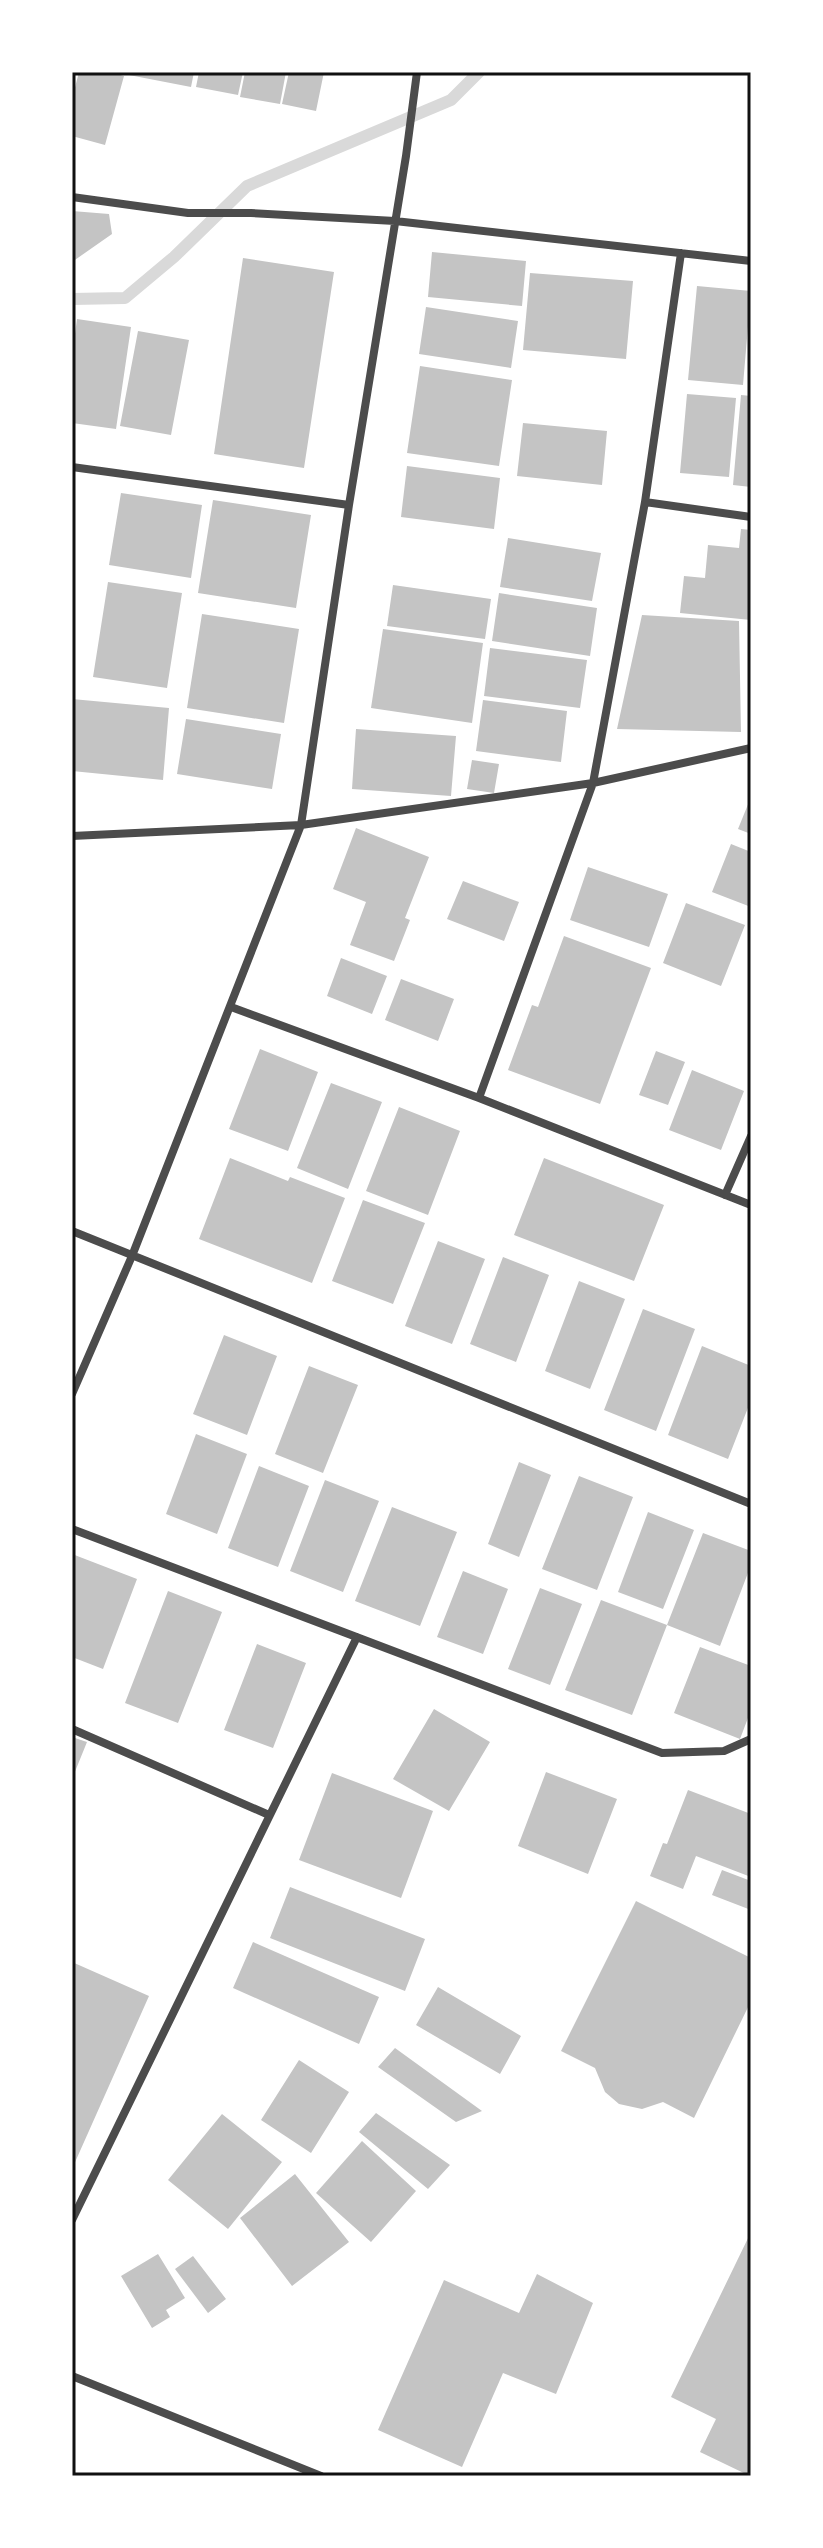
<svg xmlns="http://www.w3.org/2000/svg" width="823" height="2548" font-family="'Titillium Web',sans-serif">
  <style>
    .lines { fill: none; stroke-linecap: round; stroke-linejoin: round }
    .stream { stroke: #d9d9d9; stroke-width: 12 }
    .building { fill: #c4c4c4 }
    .minor { stroke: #4c4c4c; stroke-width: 8 }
    .neatline { fill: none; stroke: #111; stroke-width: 3 }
  </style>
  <rect width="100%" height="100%" fill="#fff"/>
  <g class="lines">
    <path class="stream" d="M 72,299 L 125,298 L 174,257 L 247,186 L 451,100 L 479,72"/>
  </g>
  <path class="building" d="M 79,72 L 109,72 L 124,76 L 105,145 L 72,136 L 72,99 Z
    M 129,72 L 194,72 L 191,87 L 129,75 Z
    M 199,72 L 243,72 L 238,95 L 196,87 Z
    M 245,72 L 286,72 L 280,104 L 240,97 Z
    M 289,72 L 324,72 L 316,111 L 282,104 Z
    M 72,211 L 109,214 L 112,234 L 72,262 Z
    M 432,252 L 526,261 L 522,306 L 428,297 Z
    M 243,258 L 334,272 L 304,468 L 214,454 Z
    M 530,273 L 633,281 L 626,359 L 523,350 Z
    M 697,286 L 751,291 L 743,385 L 688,380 Z
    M 426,307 L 518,321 L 511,368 L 419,354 Z
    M 77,319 L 131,327 L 116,429 L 72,423 L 72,356 Z
    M 138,331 L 189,340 L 171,435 L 120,426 Z
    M 420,366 L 512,380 L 499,466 L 407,453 Z
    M 687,394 L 736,398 L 729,477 L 680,473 Z
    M 741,395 L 751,396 L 751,487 L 733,485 Z
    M 523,423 L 607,431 L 602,485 L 517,476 Z
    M 407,466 L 500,478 L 494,529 L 401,517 Z
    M 121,493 L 202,505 L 191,578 L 109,565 Z
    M 213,500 L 311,515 L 296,608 L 198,593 Z
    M 741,529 L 751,530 L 751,620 L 680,613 L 684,576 L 705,578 L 708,545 L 739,548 Z
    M 508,538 L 601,553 L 592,601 L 500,587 Z
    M 108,582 L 182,593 L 167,688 L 93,677 Z
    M 393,585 L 491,599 L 485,639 L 387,626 Z
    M 499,593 L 597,608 L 590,656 L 492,641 Z
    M 202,614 L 299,629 L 284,723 L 187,708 Z
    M 642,615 L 739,621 L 741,732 L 617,729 Z
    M 383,629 L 483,643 L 472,723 L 371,708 Z
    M 490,648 L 587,660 L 580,708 L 484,696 Z
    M 72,699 L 169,708 L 163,780 L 72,771 Z
    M 483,700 L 567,711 L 561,762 L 476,751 Z
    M 186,719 L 281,734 L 272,789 L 177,774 Z
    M 356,729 L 456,736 L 451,796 L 352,789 Z
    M 472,760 L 499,764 L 494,793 L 467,789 Z
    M 751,797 L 751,834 L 738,829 Z
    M 356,828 L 429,857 L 405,918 L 410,920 L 394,961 L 350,945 L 366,902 L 333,889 Z
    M 731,844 L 751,852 L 751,907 L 712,892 Z
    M 588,867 L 668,894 L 649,947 L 570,920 Z
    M 463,881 L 519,902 L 504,941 L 447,919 Z
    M 686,903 L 745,925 L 721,986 L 663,963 Z
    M 564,936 L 651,968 L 600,1104 L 508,1070 L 532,1005 L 538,1007 Z
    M 341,958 L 387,976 L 372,1014 L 327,996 Z
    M 401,979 L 454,999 L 438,1041 L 385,1020 Z
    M 260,1049 L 318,1072 L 288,1151 L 229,1129 Z
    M 656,1051 L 685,1062 L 668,1105 L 639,1095 Z
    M 692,1070 L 744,1091 L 721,1150 L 669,1130 Z
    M 331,1083 L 382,1102 L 348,1189 L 297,1168 Z
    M 399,1107 L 460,1131 L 428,1215 L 366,1191 Z
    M 230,1158 L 288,1181 L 290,1177 L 345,1198 L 312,1283 L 199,1239 Z
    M 544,1158 L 664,1205 L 634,1281 L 514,1235 Z
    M 363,1200 L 425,1223 L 393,1304 L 332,1281 Z
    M 438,1241 L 485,1259 L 452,1344 L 405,1326 Z
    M 503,1257 L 549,1275 L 516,1362 L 470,1344 Z
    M 579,1281 L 625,1299 L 590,1389 L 545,1371 Z
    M 643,1309 L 695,1329 L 656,1431 L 604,1410 Z
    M 224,1335 L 277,1356 L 247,1435 L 193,1414 Z
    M 702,1346 L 751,1366 L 751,1400 L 728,1459 L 668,1435 Z
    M 309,1366 L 358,1385 L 323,1473 L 275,1454 Z
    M 196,1434 L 247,1454 L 217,1534 L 166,1514 Z
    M 519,1462 L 551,1475 L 519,1557 L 488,1544 Z
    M 259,1466 L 309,1486 L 278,1567 L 228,1548 Z
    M 579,1476 L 633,1497 L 597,1590 L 542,1569 Z
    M 325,1480 L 379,1501 L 343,1592 L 290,1571 Z
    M 392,1507 L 457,1532 L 420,1626 L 355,1601 Z
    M 648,1512 L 694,1530 L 663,1609 L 618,1592 Z
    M 703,1533 L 751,1551 L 751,1565 L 720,1646 L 667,1625 Z
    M 72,1554 L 137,1579 L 103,1669 L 72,1657 Z
    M 463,1571 L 508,1589 L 483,1654 L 437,1637 Z
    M 540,1588 L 582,1604 L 550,1685 L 508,1669 Z
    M 168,1591 L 222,1612 L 178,1723 L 125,1703 Z
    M 601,1600 L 667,1625 L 632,1715 L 565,1690 Z
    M 257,1644 L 306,1663 L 273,1748 L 224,1730 Z
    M 700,1647 L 751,1666 L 751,1710 L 740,1739 L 674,1713 Z
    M 434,1709 L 490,1742 L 449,1811 L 393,1779 Z
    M 72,1737 L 87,1742 L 72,1779 Z
    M 546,1772 L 617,1799 L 588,1874 L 518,1846 Z
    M 332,1773 L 433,1811 L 401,1898 L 299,1860 Z
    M 688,1790 L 751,1814 L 751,1877 L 696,1856 L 683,1889 L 650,1876 L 663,1843 L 667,1844 Z
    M 722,1870 L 751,1881 L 751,1910 L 712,1895 Z
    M 290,1887 L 425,1939 L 405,1991 L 270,1938 Z
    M 636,1901 L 751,1958 L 751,2001 L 694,2118 L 663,2102 L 642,2109 L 619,2104 L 605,2092 L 595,2068 L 561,2051 Z
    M 253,1942 L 379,1997 L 359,2044 L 233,1988 Z
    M 72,1962 L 149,1996 L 72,2169 Z
    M 438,1987 L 521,2036 L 500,2074 L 416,2025 Z
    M 395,2048 L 482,2111 L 456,2122 L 378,2067 Z
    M 299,2060 L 349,2092 L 311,2153 L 261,2120 Z
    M 376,2113 L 450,2165 L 428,2189 L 359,2132 Z
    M 222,2114 L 282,2162 L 228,2229 L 168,2180 Z
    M 362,2141 L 416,2191 L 371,2242 L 316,2193 Z
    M 295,2174 L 349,2242 L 292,2286 L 240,2218 Z
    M 751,2232 L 751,2476 L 750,2476 L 700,2452 L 716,2419 L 671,2397 Z
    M 158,2254 L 185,2298 L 166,2310 L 170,2317 L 152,2328 L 121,2276 Z
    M 193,2256 L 226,2299 L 208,2313 L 175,2269 Z
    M 537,2274 L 593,2303 L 556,2394 L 503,2373 L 462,2467 L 378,2430 L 444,2280 L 519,2313 Z"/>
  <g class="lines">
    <path class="minor" d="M 72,197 L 188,213 L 251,213 L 395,221 L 751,261
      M 72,467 L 349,505
      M 645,502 L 751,517
      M 72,836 L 301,825 L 593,783 L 751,748
      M 231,1007 L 479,1098 L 751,1205
      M 479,1098 L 593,783 L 645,502 L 681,253
      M 725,1195 L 751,1136
      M 72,1231 L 751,1504
      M 72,1394 L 132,1256 L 301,825 L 349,505 L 406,156 L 417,72
      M 72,1529 L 662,1753 L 724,1751 L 751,1739
      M 72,1729 L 269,1815
      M 72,2220 L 357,1637
      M 72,2376 L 321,2476"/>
  </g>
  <rect width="823" height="2548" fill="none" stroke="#ffffff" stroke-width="148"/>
  <rect x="74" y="74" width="675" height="2400" class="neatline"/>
</svg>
